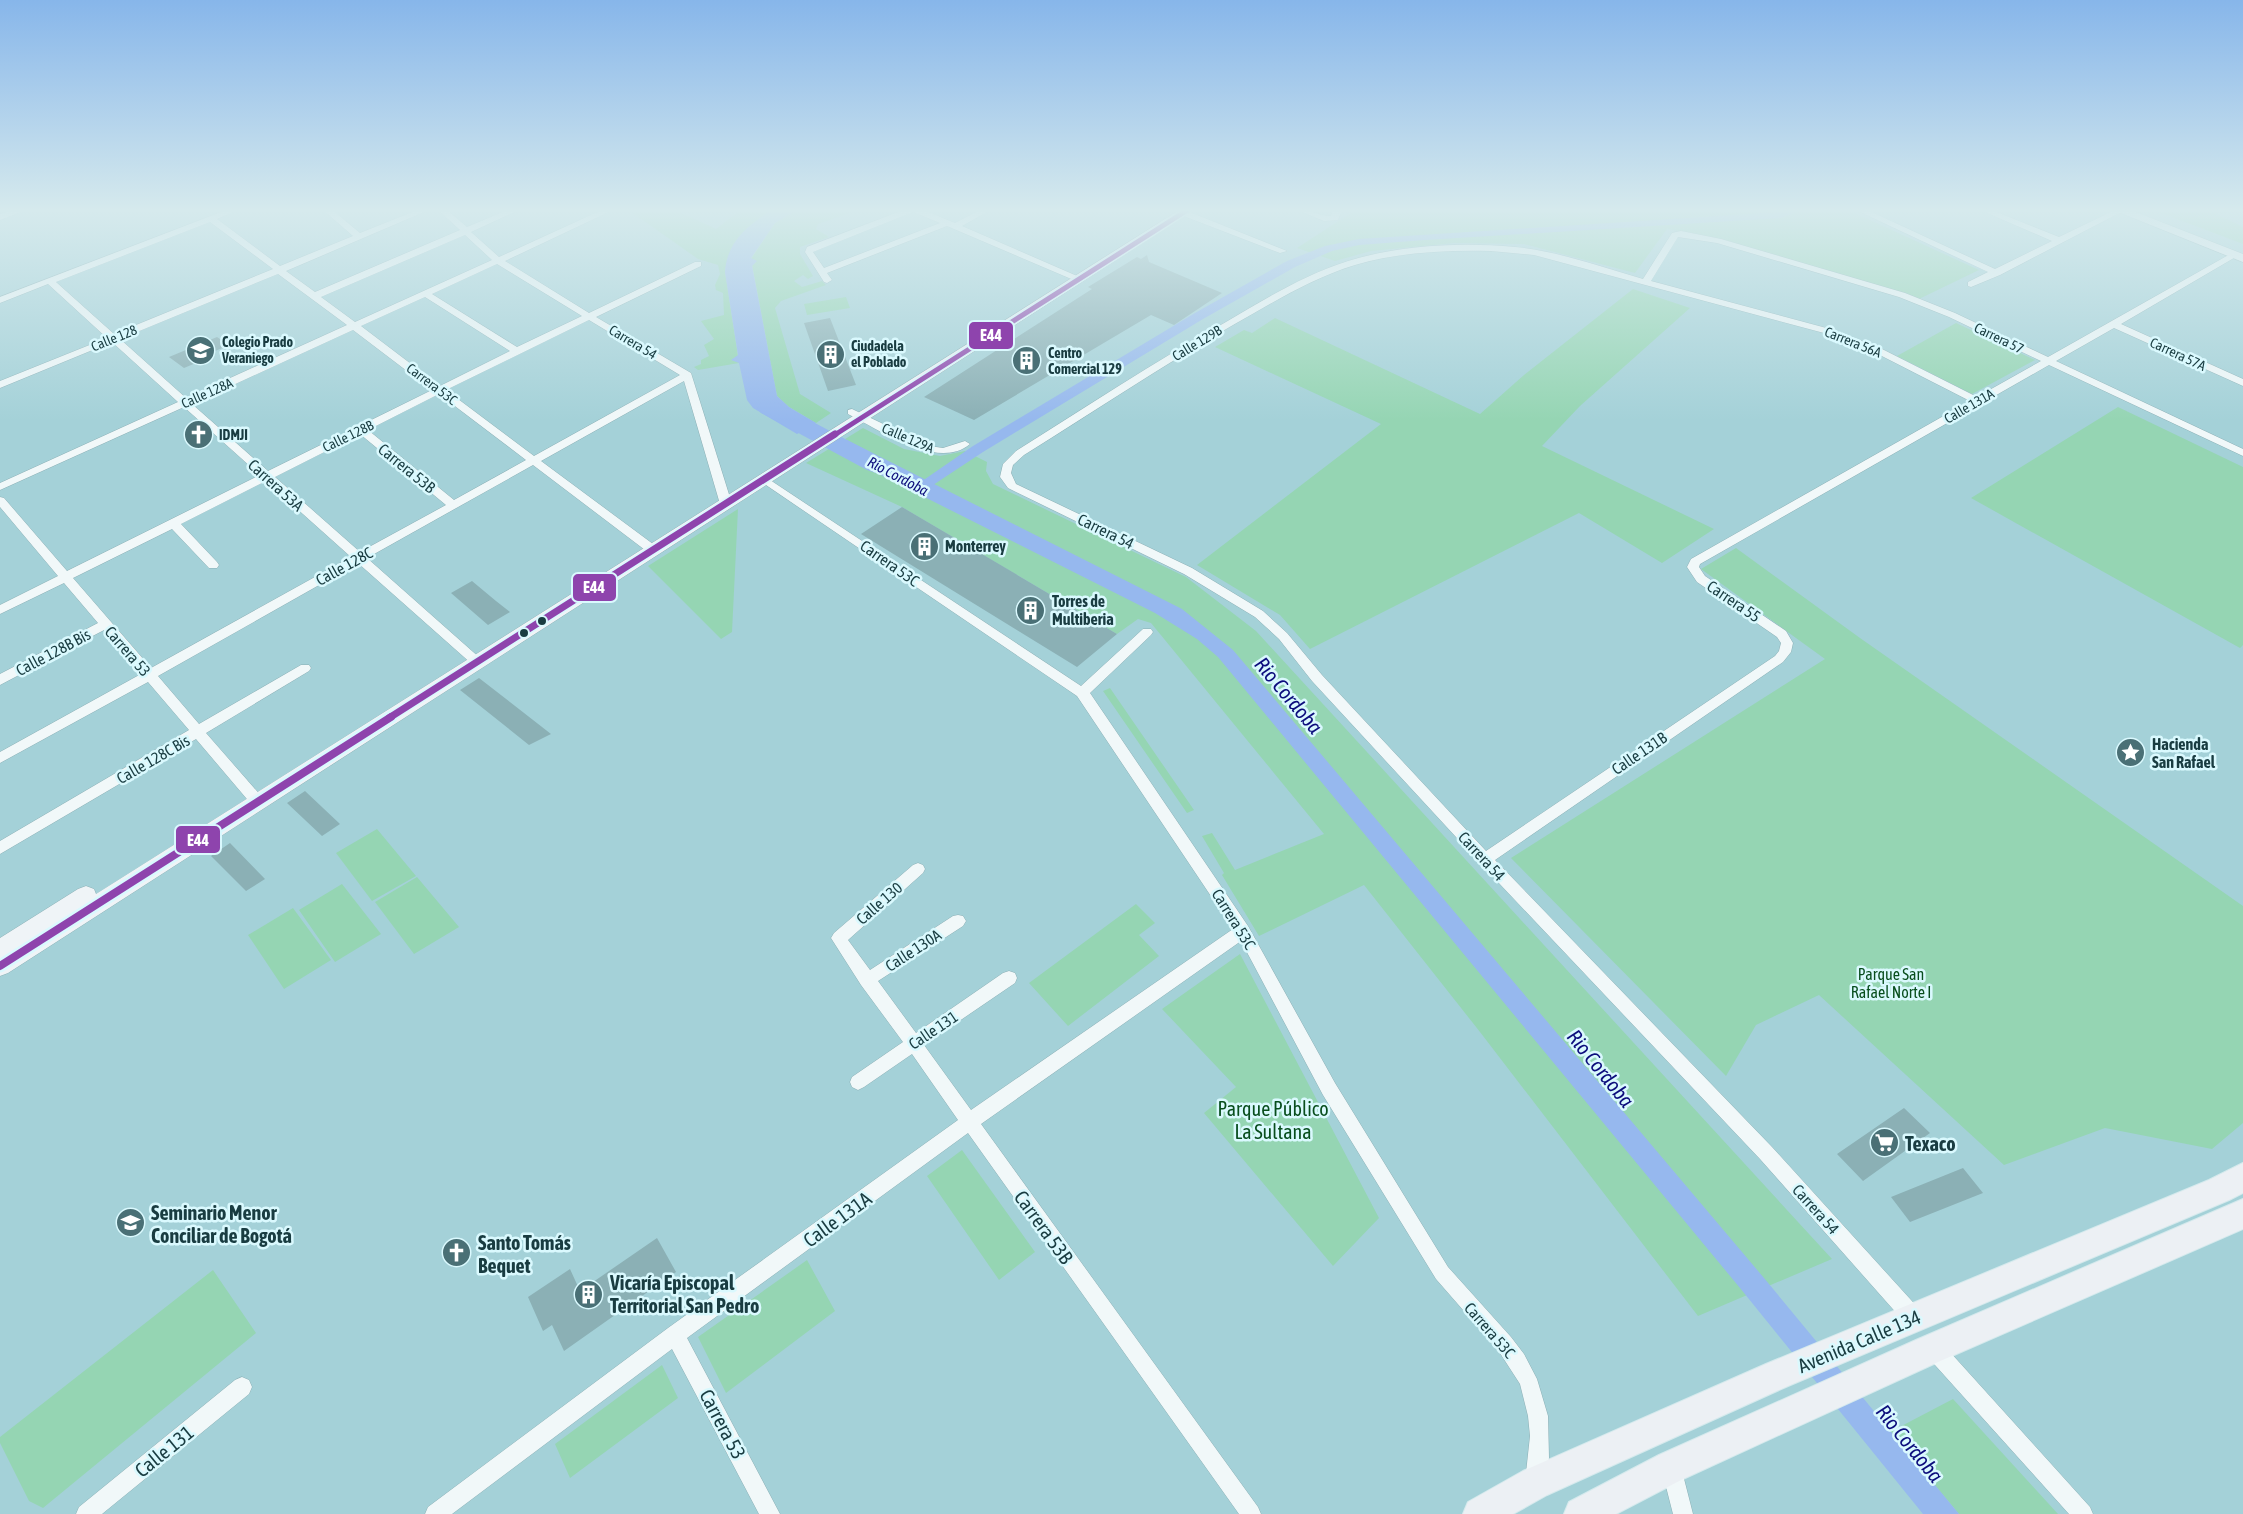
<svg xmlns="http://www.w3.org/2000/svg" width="2243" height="1514" font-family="'Asap Condensed',sans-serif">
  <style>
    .green { fill: #95d5b3 }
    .water { fill: #96b8ee }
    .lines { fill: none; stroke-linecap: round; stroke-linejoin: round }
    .canal { fill: #96b8ee; fill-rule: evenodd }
    .river { fill: #96b8ee; fill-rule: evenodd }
    .building { fill: #8bb0b5 }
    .street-casing { stroke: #8bafb5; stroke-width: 1 }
    .secondary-casing { stroke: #8bafb5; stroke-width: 1 }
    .primary-casing { stroke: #d6eaed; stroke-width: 2 }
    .street { fill: #f1f8f9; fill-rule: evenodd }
    .secondary { fill: #eff4f7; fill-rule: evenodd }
    .primary { fill: #ecf0f4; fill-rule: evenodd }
    .bus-1-far2-casing { stroke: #daf9fe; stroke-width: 8 }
    .bus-1-far1-casing { stroke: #daf9fe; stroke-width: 10 }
    .bus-1-casing { stroke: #daf9fe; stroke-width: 13 }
    .bus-1-far2 { stroke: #8e44ad; stroke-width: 5 }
    .bus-1-far1 { stroke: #8e44ad; stroke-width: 7 }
    .bus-1 { stroke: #8e44ad; stroke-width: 8 }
    .bus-dot { fill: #193c41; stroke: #daf9fe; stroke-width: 2 }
    .labels { text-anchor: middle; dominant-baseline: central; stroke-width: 5; stroke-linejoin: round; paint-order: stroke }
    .far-street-label { font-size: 14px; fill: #193c41; stroke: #daf9fe }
    .far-poi-label { font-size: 14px; font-weight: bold; fill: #193c41; stroke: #daf9fe; text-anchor: start }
    .far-water-label { font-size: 15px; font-style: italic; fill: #0c0d7c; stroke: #daf9fe }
    .street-label { font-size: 16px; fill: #193c41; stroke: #daf9fe }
    .poi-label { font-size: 16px; font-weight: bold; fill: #193c41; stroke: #daf9fe; text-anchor: start }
    .park-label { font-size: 16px; fill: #084e1d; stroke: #daf9fe }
    .near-park-label { font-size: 20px; fill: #084e1d; stroke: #daf9fe }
    .near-poi-label { font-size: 20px; font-weight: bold; fill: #193c41; stroke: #daf9fe; text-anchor: start }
    .near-street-label { font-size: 20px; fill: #193c41; stroke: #daf9fe }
    .near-water-label { font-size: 21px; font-style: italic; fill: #0c0d7c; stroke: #daf9fe }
    .line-badge { stroke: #daf9fe; stroke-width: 2 }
    .badge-label { font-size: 16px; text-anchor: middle; font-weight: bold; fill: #fff }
  </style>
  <rect width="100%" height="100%" fill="#a4d1d8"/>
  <path class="green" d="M 627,209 L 673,209 L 716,229 L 742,209 L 773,209 C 753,222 727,247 725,272 L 739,363 L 698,370 L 694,367 L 701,364 L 701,360 L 709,356 L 704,345 L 714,339 L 701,321 L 724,315 L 723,293 L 716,290 L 715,285 L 720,274 L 718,265 L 698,259 Z
    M 798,209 L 840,209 L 849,213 L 818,224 L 816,229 L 829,237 L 800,247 L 800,254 L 813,276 L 808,279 L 803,275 L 794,281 L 802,287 L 822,281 L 826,285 L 781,301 L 775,308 L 800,394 L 831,413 L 816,423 L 789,407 L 777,396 L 751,259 L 775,223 Z
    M 1357,209 L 1846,209 L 1979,270 L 1919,299 L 1698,234 L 1667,229 L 1635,273 L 1524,244 L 1454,243 L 1371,251 L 1335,261 L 1297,248 Z
    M 2151,209 L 2206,209 L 2243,227 L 2243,244 Z
    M 1633,289 L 1690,308 L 1580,406 L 1542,446 L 1714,529 L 1662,563 L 1579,513 L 1310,649 L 1280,615 L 1197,565 L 1381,424 L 1215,347 L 1244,330 L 1252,333 L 1275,318 L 1480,414 L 1524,375 Z
    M 846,297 L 850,308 L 807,315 L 804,304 Z
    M 1956,323 L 2035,360 L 1972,394 L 1897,356 Z
    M 2118,407 L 2243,467 L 2243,645 L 2240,648 L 1971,498 Z
    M 863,428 L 904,449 L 940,456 L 965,451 L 987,462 L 986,471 L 993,484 L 1186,577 L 1256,631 L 1832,1259 L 1698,1316 L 1480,1032 L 1364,885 L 1259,936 L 1222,875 L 1224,873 L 1202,836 L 1212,833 L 1235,870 L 1324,834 L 1151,623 L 1138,619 L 1117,634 L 902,507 L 806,463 Z
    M 738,509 L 732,632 L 721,639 L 648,566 Z
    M 1736,548 L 1860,638 L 2243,906 L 2243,1123 L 2212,1149 L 2105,1128 L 2004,1165 L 1819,995 L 1756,1025 L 1726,1076 L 1511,858 L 1825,659 L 1701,569 Z
    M 1110,688 L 1194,810 L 1187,813 L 1103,691 Z
    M 377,829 L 416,876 L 372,901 L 336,853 Z
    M 417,877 L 459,927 L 414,954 L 375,902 Z
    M 342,884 L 381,934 L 335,962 L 299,910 Z
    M 1136,904 L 1155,923 L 1139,935 L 1159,956 L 1068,1026 L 1029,983 Z
    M 293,908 L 331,960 L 284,989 L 248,935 Z
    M 1240,954 L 1379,1218 L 1333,1266 L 1204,1113 L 1236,1087 L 1162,1009 Z
    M 962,1150 L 1035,1252 L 999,1280 L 927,1176 Z
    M 807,1260 L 835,1311 L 726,1393 L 698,1337 Z
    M 213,1270 L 256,1333 L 43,1508 L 29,1501 L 0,1443 L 0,1437 Z
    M 662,1365 L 678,1398 L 570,1478 L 555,1444 Z
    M 1953,1399 L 2058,1514 L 1959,1514 L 1890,1432 Z"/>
  <path class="water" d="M 773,209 L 798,209 L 775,223 L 751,258 L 757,261 L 752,266 L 777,396 L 789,407 L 816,423 L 797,434 L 753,408 L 747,400 L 739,363 L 731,360 L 738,355 L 725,272 C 727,241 748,225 773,209 Z
    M 847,440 L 1182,609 L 1233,650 L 1764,1278 L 1959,1514 L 1923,1514 L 1740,1288 L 1218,657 L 1197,639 L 1155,613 L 831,450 Z"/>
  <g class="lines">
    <path class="canal" d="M 1787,209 L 1804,209 L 1781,218 L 1425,240 L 1359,245 L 1332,251 L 1295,267 L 1203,319 L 983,452 L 924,491 L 914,491 L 912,488 L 973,446 L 1195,313 L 1287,261 L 1325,246 L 1359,239 L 1780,212 Z"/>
    <path class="river" d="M 769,401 L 777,403 L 885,460 L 889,465 L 885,470 L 876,473 L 867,470 L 761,413 L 757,408 L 761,403 Z"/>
  </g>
  <path class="building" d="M 1147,255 L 1149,262 L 1222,293 L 1174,325 L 1151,315 L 974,420 L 924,397 L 1092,289 L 1088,287 L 1137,257 L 1141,259 Z
    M 830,318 L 856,385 L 828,391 L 804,323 Z
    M 217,337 L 229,345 L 206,355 L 210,357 L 184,368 L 169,357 Z
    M 902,507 L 987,557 L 1117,634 L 1077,667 L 861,534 Z
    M 472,581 L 496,601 L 510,612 L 488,625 L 451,593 Z
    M 479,678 L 551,734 L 529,745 L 460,690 Z
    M 305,791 L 340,824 L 322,836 L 287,803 Z
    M 230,843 L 265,879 L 246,891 L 211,856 Z
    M 1904,1108 L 1930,1133 L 1863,1181 L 1837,1154 Z
    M 1963,1168 L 1983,1193 L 1910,1222 L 1891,1197 Z
    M 657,1238 L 676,1272 L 564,1351 L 552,1325 L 543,1331 L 528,1297 L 570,1269 L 580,1291 Z"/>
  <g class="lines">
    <defs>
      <path id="street" d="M 17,209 L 29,209 L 0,220 L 0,214 Z
        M 229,209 L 240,209 L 217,219 L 280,266 L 353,236 L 322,209 L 331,209 L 360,233 L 420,209 L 431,209 L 286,271 L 315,292 L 460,230 L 437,209 L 446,209 L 467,227 L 510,209 L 521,209 L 471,232 L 499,257 L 604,209 L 615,209 L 505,261 L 589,313 L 695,262 L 701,262 L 701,266 L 596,317 L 691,373 L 732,504 L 726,508 L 720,504 L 684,381 L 541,461 L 657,547 L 659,550 L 657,553 L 649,553 L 533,465 L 367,558 L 481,659 L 483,662 L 481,665 L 473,665 L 358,563 L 158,676 L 199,724 L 301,665 L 309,665 L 311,668 L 309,671 L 206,733 L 262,797 L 264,801 L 262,805 L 252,805 L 196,739 L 0,854 L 0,841 L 189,730 L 148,682 L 0,763 L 0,752 L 141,674 L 104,630 L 0,685 L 0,674 L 98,623 L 64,583 L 0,614 L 0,605 L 58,576 L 0,507 L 0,497 L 4,498 L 67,571 L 260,475 L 184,407 L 0,490 L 0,483 L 178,402 L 112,342 L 0,388 L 0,381 L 107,338 L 48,284 L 0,303 L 0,297 ZM 210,222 L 273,269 L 114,334 L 56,282 ZM 465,235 L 492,260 L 355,322 L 321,297 ZM 497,264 L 582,316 L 517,347 L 432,294 ZM 278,274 L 347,325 L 186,398 L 120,339 ZM 425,297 L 510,351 L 440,386 L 361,326 ZM 589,320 L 680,375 L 534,456 L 446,390 ZM 353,330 L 432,390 L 268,471 L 192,404 ZM 439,394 L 526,460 L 454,500 L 368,430 ZM 360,434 L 446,505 L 360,552 L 275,477 ZM 266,481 L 351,557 L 151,668 L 73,578 L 172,529 L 209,568 L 217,568 L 219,565 L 217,562 L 181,524 Z
        M 906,209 L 921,209 L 955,223 L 982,209 L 992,209 L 962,226 L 1084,279 L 1076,281 L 947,226 L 827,273 L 832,280 L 827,283 L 824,282 L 805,252 L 807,247 ZM 913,212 L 940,223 L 824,268 L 813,252 Z
        M 1295,209 C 1308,209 1319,216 1331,216 L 1332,213 L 1326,209 L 1337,209 L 1341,212 L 1338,220 L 1324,221 Z
        M 1854,209 L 1865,209 L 1995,269 L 2052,241 L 1978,209 L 1989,209 L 2059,237 L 2117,209 L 2125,210 L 2000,275 L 1971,287 L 1968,286 L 1968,282 L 1988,272 Z
        M 1181,211 L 1187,211 L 1287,251 L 1280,253 L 1181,215 Z
        M 1681,231 L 1721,239 L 1905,293 L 1955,313 L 2048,357 L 2232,253 L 2239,255 L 2121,324 L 2243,379 L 2243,386 L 2114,328 L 2056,361 L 2243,449 L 2243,456 L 2049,365 L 1700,564 L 1699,567 L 1705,576 L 1786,631 L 1793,643 L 1791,652 L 1783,662 L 1495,860 L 1772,1147 L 1921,1311 L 1923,1318 L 1921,1325 L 1914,1327 L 1907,1325 L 1760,1159 L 1480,863 L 1312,681 L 1279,639 L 1255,617 L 1184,574 L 1008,488 L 1000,477 L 1003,464 L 1016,451 C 1086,407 1154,362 1226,322 C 1265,299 1304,275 1348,261 C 1400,245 1460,242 1515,247 C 1558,251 1601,267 1643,279 L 1672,233 ZM 1678,237 L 1717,243 L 1899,297 L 1949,317 L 2041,361 L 1977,397 L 1880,348 L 1830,329 L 1651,281 ZM 1491,251 L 1534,255 L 1824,333 L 1874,352 L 1970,401 L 1691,559 L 1687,567 L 1697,582 L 1777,637 L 1781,643 L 1779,651 L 1775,656 L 1486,851 L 1322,675 L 1287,633 L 1263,611 L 1192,568 L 1016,484 L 1011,473 L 1013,465 L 1024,455 C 1093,412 1162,366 1233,325 C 1272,303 1312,278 1355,265 C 1399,252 1446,250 1491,251 Z
        M 852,409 L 929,446 L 943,448 L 965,441 L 970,444 C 938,471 880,430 848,414 L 848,410 Z
        M 764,476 L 1081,686 L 1143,629 L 1151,629 L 1153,632 L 1151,635 L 1090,693 L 1248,926 L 1335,1083 L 1448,1267 L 1511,1337 L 1524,1354 L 1537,1379 L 1548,1416 L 1549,1458 L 1542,1489 L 1535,1492 L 1528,1489 L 1525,1482 L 1530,1436 L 1528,1416 L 1520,1384 L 1498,1350 L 1436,1279 L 1323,1095 L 1241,941 L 981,1124 L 1258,1507 L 1261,1514 L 1239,1514 L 968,1133 L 687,1338 L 780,1514 L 759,1514 L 672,1349 L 452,1514 L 425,1514 L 428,1507 L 668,1328 L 958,1120 L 912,1054 L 864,1087 L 858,1090 L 852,1087 L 850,1082 L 852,1077 L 903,1042 L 861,985 L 831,938 L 834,933 L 913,865 L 918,863 L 923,865 L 925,869 L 923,873 L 848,940 L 870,970 L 953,916 L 958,915 L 963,916 L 966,921 L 963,926 L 878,981 L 916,1033 L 1003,973 L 1009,971 L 1015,973 L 1017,978 L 1015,983 L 924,1045 L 971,1110 L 1233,929 L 1077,696 L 760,481 L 760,477 Z
        M 1933,1338 L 1940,1341 L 2090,1507 L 2093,1514 L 2069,1514 L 1926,1355 L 1923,1348 L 1926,1341 Z
        M 242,1377 L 249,1380 L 252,1387 L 249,1394 L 102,1514 L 76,1514 L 79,1507 L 235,1380 Z
        M 1671,1457 L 1678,1460 L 1681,1467 L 1693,1514 L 1673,1514 L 1661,1467 L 1664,1460 Z"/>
      <path id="secondary" d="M 1181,209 L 1195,209 L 8,973 L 0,976 L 0,938 L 78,889 L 86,886 L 94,889 L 96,894 Z
        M 2111,209 L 2128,209 L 2243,254 L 2243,262 Z"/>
      <path id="primary" d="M 2243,1163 L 2243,1193 L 2229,1200 L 1788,1386 L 1547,1495 L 1513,1514 L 1463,1514 L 1468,1502 L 1523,1471 L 1766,1364 L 2209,1180 Z
        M 2243,1199 L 2243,1229 L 1938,1362 L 1683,1479 L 1616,1514 L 1564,1514 L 1569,1502 L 1659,1455 L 1916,1340 Z"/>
    </defs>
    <use href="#street" class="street-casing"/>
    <use href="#secondary" class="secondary-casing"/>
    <use href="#primary" class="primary-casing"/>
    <use href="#street" class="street"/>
    <use href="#secondary" class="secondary"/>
    <use href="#primary" class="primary"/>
    <defs>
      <path id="bus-1-far2" d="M 833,436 L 1189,209"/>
      <path id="bus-1-far1" d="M 389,718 L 835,434"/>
      <path id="bus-1" d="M 0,966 L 391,717"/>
    </defs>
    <use href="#bus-1-far2" class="bus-1-far2-casing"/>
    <use href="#bus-1-far1" class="bus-1-far1-casing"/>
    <use href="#bus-1" class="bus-1-casing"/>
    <use href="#bus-1-far2" class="bus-1-far2"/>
    <use href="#bus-1-far1" class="bus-1-far1"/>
    <use href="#bus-1" class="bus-1"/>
  </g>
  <linearGradient id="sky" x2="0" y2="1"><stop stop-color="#87b6ea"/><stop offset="0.5" stop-color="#d6eaed"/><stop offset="1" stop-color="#d6eaed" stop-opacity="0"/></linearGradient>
  <rect width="2243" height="421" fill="url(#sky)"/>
  <defs>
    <symbol id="school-disc" viewBox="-11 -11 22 22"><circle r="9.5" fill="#4a7076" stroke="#daf9fe"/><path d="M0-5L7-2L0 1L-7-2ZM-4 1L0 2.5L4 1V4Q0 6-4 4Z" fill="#fff"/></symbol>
    <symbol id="building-disc" viewBox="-11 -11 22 22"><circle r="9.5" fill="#4a7076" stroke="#daf9fe"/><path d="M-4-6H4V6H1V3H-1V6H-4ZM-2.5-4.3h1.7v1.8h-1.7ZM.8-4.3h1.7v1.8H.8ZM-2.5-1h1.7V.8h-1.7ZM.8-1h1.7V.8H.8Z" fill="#fff"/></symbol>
    <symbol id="church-disc" viewBox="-11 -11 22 22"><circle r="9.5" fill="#4a7076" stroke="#daf9fe"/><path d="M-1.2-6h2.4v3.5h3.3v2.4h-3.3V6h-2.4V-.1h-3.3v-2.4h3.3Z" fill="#fff"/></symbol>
    <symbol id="sight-disc" viewBox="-11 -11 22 22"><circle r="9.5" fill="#4a7076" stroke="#daf9fe"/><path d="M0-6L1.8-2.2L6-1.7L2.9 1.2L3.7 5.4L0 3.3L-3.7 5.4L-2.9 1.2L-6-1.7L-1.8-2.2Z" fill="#fff"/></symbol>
    <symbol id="supermarket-disc" viewBox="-11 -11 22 22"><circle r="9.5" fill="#4a7076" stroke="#daf9fe"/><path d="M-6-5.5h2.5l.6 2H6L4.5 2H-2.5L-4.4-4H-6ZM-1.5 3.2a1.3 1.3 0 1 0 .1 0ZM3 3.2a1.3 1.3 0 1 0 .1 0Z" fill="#fff"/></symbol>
  </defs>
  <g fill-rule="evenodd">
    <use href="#school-disc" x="184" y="334" width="33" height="33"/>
    <use href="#building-disc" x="814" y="338" width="33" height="33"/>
    <use href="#building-disc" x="1010" y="344" width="33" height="33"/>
    <use href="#church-disc" x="182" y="418" width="33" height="33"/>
    <use href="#building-disc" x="908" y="530" width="33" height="33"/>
    <use href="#building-disc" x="1014" y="594" width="33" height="33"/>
    <use href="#sight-disc" x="2114" y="736" width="33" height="33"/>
    <use href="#supermarket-disc" x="1868" y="1126" width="33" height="33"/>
    <use href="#school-disc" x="114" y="1206" width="33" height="33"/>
    <use href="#church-disc" x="440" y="1236" width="33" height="33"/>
    <use href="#building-disc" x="572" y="1278" width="33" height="33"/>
  </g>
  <g class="bus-dot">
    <circle cx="542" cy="621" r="5"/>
    <circle cx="524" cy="633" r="5"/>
  </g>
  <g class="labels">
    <g class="far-street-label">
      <text transform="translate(114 338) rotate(-22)">Calle 128</text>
      <text transform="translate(1999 338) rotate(26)">Carrera 57</text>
      <text transform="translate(633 342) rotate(31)">Carrera 54</text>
      <text transform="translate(1853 342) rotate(22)">Carrera 56A</text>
      <text transform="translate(1197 343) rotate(-31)">Calle 129B</text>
      <text transform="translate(2178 354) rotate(25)">Carrera 57A</text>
      <text transform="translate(432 384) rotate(37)">Carrera 53C</text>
      <text transform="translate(207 393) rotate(-24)">Calle 128A</text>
      <text transform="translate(1969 406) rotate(-30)">Calle 131A</text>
      <text transform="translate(348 436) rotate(-26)">Calle 128B</text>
      <text transform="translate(908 438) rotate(23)">Calle 129A</text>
    </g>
    <g class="far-poi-label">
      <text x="222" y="342">Colegio Prado<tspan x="222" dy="16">Veraniego</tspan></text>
      <text x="851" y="346">Ciudadela<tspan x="851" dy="16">el Poblado</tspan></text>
      <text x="1048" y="353">Centro<tspan x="1048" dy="16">Comercial 129</tspan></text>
      <text x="219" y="435">IDMJI</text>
    </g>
    <g class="far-water-label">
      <text transform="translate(898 476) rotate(28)">Río Cordoba</text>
    </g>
    <g class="street-label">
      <text transform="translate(407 468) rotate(39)">Carrera 53B</text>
      <text transform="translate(276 485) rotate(42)">Carrera 53A</text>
      <text transform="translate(1106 531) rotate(26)">Carrera 54</text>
      <text transform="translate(890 563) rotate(35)">Carrera 53C</text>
      <text transform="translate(344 566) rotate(-29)">Calle 128C</text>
      <text transform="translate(1734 601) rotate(34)">Carrera 55</text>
      <text transform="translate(128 651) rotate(49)">Carrera 53</text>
      <text transform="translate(53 652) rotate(-28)">Calle 128B Bis</text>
      <text transform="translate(1639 753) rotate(-34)">Calle 131B</text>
      <text transform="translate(153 759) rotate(-30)">Calle 128C Bis</text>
      <text transform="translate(1482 856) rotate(47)">Carrera 54</text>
      <text transform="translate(879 903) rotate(-41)">Calle 130</text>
      <text transform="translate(1234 919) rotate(58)">Carrera 53C</text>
      <text transform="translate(913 950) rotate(-33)">Calle 130A</text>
      <text transform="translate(933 1030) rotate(-34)">Calle 131</text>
      <text transform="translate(1816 1209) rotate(48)">Carrera 54</text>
      <text transform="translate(1490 1330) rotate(49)">Carrera 53C</text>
    </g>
    <g class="poi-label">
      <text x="945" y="546">Monterrey</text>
      <text x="1052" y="601">Torres de<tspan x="1052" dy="18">Multiberia</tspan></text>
      <text x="2152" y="744">Hacienda<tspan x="2152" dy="18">San Rafael</tspan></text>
    </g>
    <g class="park-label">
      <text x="1891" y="974">Parque San<tspan x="1891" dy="18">Rafael Norte I</tspan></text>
    </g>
    <g class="near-park-label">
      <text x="1273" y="1108">Parque Público<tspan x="1273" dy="23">La Sultana</tspan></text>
    </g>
    <g class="near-poi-label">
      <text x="1905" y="1143">Texaco</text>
      <text x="151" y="1212">Seminario Menor<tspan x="151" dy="23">Conciliar de Bogotá</tspan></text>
      <text x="478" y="1242">Santo Tomás<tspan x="478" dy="23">Bequet</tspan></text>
      <text x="610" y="1282">Vicaría Episcopal<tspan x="610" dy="23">Territorial San Pedro</tspan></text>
    </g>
    <g class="near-street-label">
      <text transform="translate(837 1219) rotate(-36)">Calle 131A</text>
      <text transform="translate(1044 1227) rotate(54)">Carrera 53B</text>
      <text transform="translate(1859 1341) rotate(-23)">Avenida Calle 134</text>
      <text transform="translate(723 1424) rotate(62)">Carrera 53</text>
      <text transform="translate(164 1451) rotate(-39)">Calle 131</text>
    </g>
    <g class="near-water-label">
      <text transform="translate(1289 695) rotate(50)">Rio Cordoba</text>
      <text transform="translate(1601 1068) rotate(51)">Rio Cordoba</text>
      <text transform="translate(1910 1443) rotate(51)">Rio Cordoba</text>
    </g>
  </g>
  <g class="line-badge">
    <rect x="968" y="321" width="46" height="29" rx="6" fill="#8e44ad"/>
    <rect x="572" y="573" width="45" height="29" rx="6" fill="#8e44ad"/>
    <rect x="175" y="825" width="46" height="29" rx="6" fill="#8e44ad"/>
  </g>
  <g class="badge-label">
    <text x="991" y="341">E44</text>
    <text x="594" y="593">E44</text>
    <text x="198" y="846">E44</text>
  </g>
</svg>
